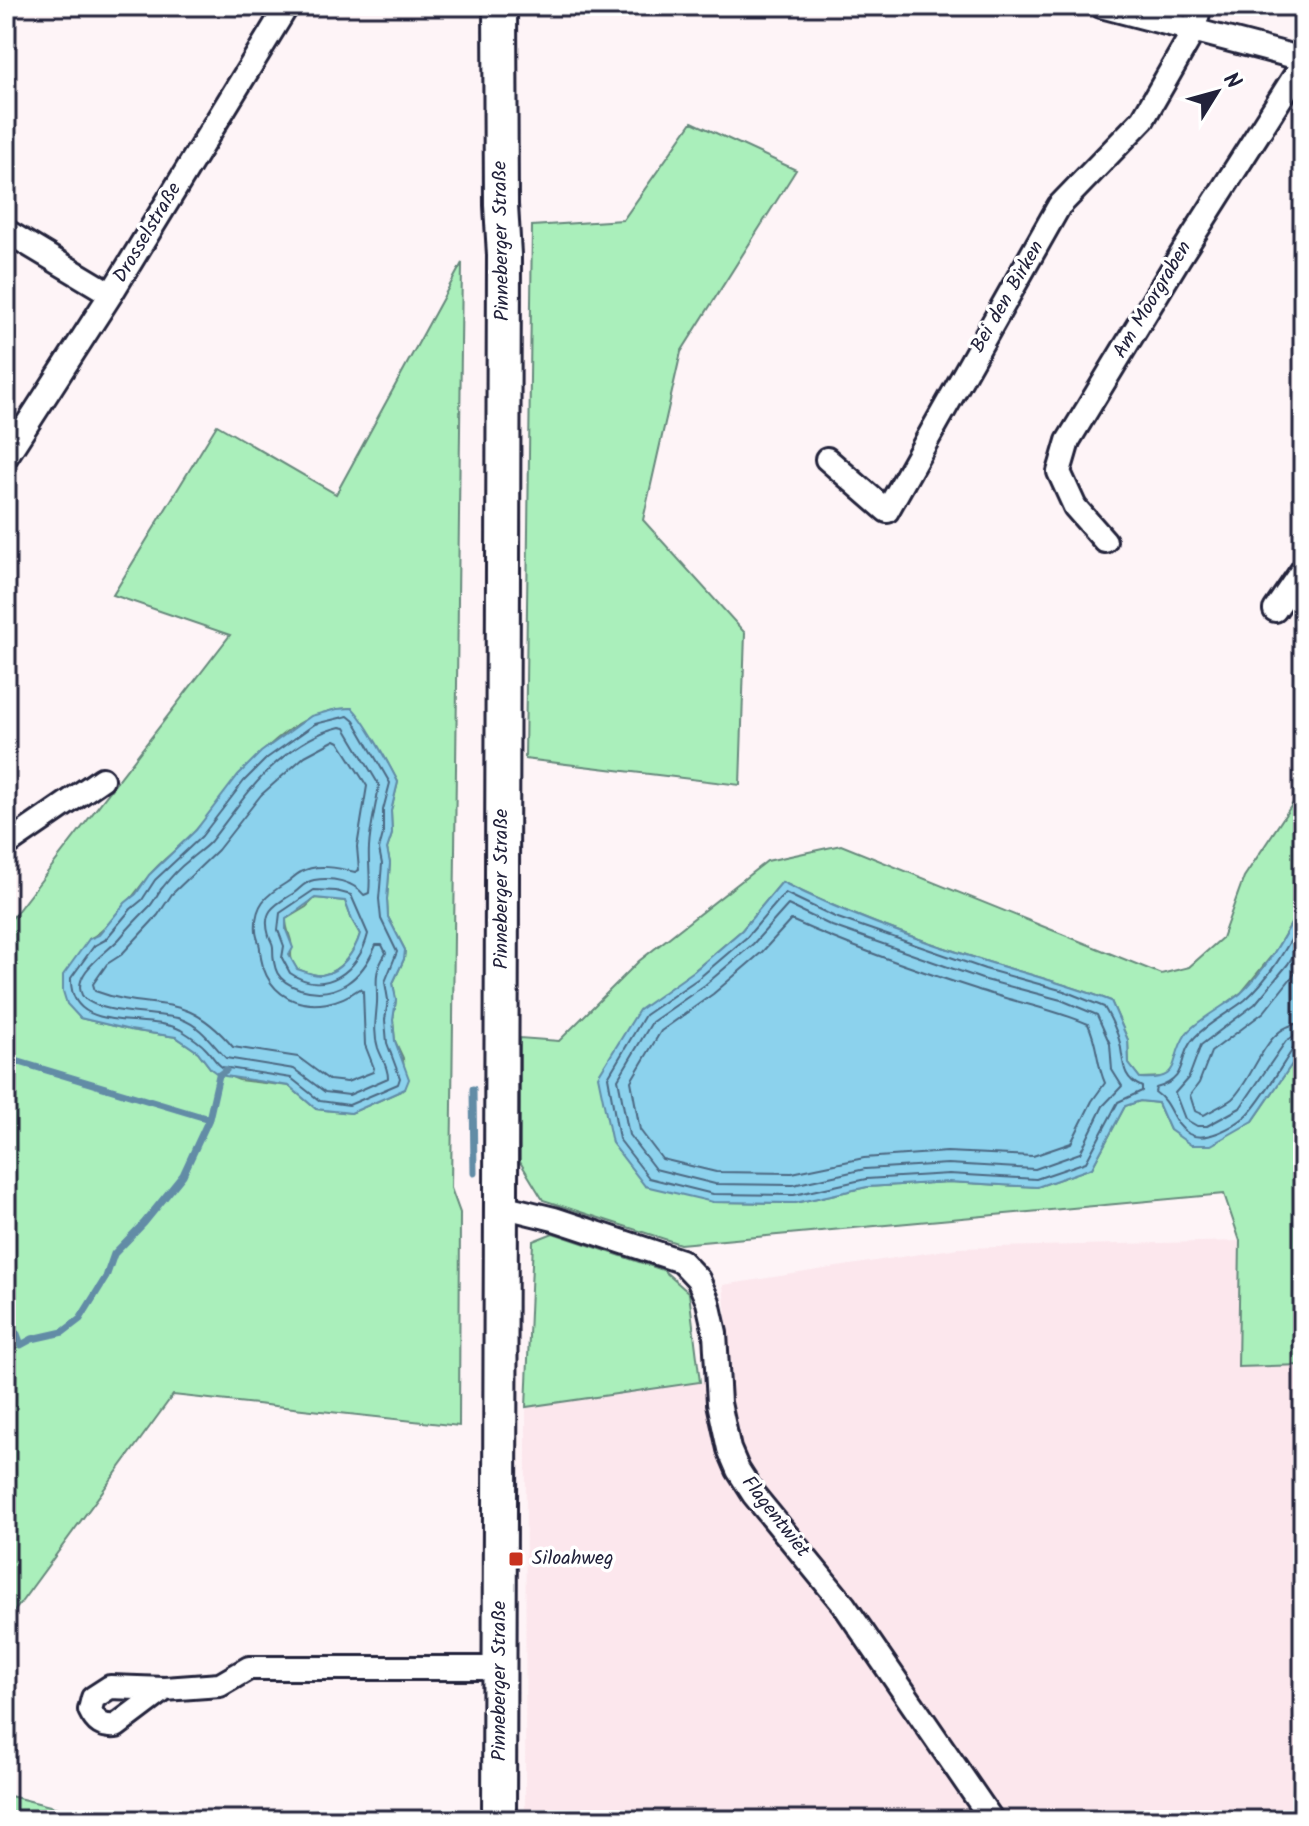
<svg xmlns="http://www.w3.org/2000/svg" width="1309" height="1826" font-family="Kalam,sans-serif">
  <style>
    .built { fill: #fce7ed }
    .green { fill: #aaefbb; stroke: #66887b; stroke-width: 2; fill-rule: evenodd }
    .water { fill: #8cd2ed; stroke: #628ca6; stroke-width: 2; fill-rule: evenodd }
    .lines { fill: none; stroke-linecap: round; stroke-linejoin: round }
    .shore { stroke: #4c6882; stroke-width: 2 }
    .stream { stroke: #628ca6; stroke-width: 7 }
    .minor-casing { stroke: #22223b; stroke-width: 28 }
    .secondary-casing { stroke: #22223b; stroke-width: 38 }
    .minor { stroke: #fff; stroke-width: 22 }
    .secondary { stroke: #fff; stroke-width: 32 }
    .poi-dot { fill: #c8321e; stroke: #fff; stroke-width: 3 }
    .labels { text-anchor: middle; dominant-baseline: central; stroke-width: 7; stroke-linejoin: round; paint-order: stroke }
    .street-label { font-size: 20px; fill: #22223b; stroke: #fff }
    .poi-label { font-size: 20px; fill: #22223b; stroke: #fff; text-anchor: start }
  </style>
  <rect width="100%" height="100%" fill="#fef4f7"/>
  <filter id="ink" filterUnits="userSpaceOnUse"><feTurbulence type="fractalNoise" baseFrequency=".0125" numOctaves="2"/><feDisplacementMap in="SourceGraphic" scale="16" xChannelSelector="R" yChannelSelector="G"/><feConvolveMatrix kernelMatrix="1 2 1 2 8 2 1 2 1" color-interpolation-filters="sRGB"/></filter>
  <g filter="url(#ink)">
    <path class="built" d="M 1240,1241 L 1238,1367 L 1303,1365 L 1303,1820 L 525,1820 L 526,1407 L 732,1378 L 723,1285 L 958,1248 Z"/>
    <path class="green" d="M 692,122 L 796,170 L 681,352 L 643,520 L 745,633 L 740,785 L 525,759 L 532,226 L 623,220 Z
      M 462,263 L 451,1188 L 460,1213 L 459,1426 L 173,1395 L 6,1623 L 6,926 L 230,635 L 113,595 L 217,425 L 336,494 ZM 351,708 L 385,758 L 398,782 L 391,811 L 392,834 L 387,849 L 390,863 L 387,899 L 388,917 L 405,950 L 404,959 L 393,983 L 396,1000 L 393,1020 L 395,1041 L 403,1058 L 405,1089 L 351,1113 L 316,1109 L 289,1086 L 239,1080 L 211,1069 L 198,1052 L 176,1037 L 130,1030 L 80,1018 L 89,939 C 109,930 134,894 148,877 C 161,859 182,847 196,830 C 239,781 279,711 351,708 Z
      M 1303,788 L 1303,903 L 1274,953 L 1242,992 L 1186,1034 L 1173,1069 L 1165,1077 L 1140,1078 L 1129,1064 L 1128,1040 L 1111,1001 C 1070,985 1030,975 988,962 C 918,940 848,915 782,882 L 742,930 L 694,971 L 713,1202 L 795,1203 L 867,1187 L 949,1182 L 1037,1187 L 1092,1168 L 1125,1106 L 1140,1101 L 1158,1103 L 1170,1130 L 1253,1121 L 1303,1048 L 1303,1365 L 1238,1367 L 1240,1241 L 1224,1194 L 680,1244 L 543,1200 L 520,1162 L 520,1038 L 559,1041 L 639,961 L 767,861 L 841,845 L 1161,974 L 1189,967 L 1222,938 L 1244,877 Z
      M 315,898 L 345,901 L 352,920 L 360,934 C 355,951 341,972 322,975 C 314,976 304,971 297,969 C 287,955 293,955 291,941 C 289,933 286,928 286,919 L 306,907 Z
      M 553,1233 L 663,1270 L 689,1293 L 700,1382 L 526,1407 L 533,1241 Z
      M 6,1795 L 106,1820 L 6,1820 Z"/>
    <path class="water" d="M 352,708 C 363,717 390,766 398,782 L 391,811 L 392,834 L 387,849 L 390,863 L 387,899 L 388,917 L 405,950 L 404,959 L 393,983 L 396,1000 L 393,1020 L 395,1041 L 409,1079 L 405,1089 L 351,1113 L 316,1109 L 289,1086 L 219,1075 L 211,1069 L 198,1052 L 176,1037 L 130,1030 L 80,1018 L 67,1004 L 63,991 L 63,975 L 89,939 L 99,935 L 125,903 L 136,894 L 149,875 L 196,830 L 238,775 L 261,752 L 311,716 L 337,709 ZM 315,898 L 345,901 L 352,920 L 360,934 C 355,951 341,972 322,975 C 314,976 304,971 297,969 L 289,955 L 293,948 L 286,930 L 286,919 Z
      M 782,882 C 848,915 917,940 988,962 C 1030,975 1070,985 1111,1001 L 1128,1040 L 1129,1064 L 1140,1078 C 1184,1081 1168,1061 1186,1034 C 1194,1022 1226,1005 1240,994 C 1267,970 1285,934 1303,903 L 1303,1048 L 1253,1121 L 1211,1145 L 1191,1145 L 1170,1130 L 1158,1103 L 1140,1101 L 1125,1106 L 1092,1168 L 1037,1187 L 949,1182 L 867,1187 L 795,1203 L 713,1202 L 645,1186 L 612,1143 L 598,1076 L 639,1010 L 694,971 L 742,930 Z"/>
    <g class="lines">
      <path class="shore" d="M 348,716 L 354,721 L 390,783 L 383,810 L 383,834 L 379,849 L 382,864 L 379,899 L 381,919 L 397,952 L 385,982 L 388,1000 L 385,1020 L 387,1043 L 400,1078 L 398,1084 L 349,1105 L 320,1101 L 291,1078 L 222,1067 C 215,1062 212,1055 206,1049 C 200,1042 189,1035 181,1030 C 146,1012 69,1036 71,978 L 94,946 L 105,940 L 131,909 L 142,900 L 155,880 L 202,836 L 244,781 L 267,758 L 315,724 Z
        M 340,727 L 345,728 L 379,785 C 376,806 370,827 369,848 C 368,863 371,877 369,893 L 364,895 C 353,881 332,877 314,880 C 304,882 301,888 294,893 C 276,904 261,910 269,936 C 270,940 273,943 273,947 C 273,969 276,981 300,989 C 337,1000 362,978 376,945 L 382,945 L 386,953 C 372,976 378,980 377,1003 C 376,1018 373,1033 378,1048 C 382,1059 388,1067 388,1078 L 349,1095 L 325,1092 L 294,1069 L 226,1058 C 212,1044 201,1026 181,1019 C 159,1012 94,1015 82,995 C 71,973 109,951 120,938 C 129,927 139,917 149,907 C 155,901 157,893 163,887 C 170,878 179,868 188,861 C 195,854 204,849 211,841 C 232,814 251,785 277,762 C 296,746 317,732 340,727 Z
        M 335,740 L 339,742 L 367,786 L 357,847 L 359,870 L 355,872 C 339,868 316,863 301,872 C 295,875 291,880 286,883 C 266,895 254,905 256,931 C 256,937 260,943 260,949 C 263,1004 317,1019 359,989 L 363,991 L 365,1045 L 374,1068 L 373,1072 L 347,1082 L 329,1080 L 298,1057 L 233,1047 C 182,987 156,1014 95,991 L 93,984 L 107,964 L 121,955 L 158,915 L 172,894 L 218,850 L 261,795 L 305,756 Z
        M 314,890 L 336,891 L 351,895 L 368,934 C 359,971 325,997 290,973 L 282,958 L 284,946 L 278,930 L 280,913 Z
        M 785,893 L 835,917 L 985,969 L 1064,991 L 1104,1007 C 1110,1017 1117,1031 1120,1043 C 1124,1062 1121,1078 1142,1087 L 1142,1091 L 1118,1102 L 1086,1162 L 1036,1179 L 949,1174 L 866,1179 L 794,1195 L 713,1194 L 649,1178 L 619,1139 L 608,1077 L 645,1015 L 699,978 L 747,937 Z
        M 788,905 L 832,926 L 982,979 L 1061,1000 L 1097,1015 L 1110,1044 L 1112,1070 L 1122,1086 L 1103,1106 L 1080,1153 L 1035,1169 L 948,1164 L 865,1169 L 793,1185 L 715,1184 L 655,1169 L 629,1135 L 618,1079 L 652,1022 L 705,985 L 753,944 Z
        M 1303,919 C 1287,947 1270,978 1245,1000 C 1229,1013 1209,1022 1195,1037 C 1176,1056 1191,1078 1156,1088 L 1155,1092 C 1172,1103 1171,1123 1189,1134 C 1205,1143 1233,1127 1246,1116 C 1259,1105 1282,1065 1293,1049 L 1303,1045
        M 791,920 C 851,947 913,969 976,989 C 1013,1002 1052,1008 1088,1024 C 1098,1045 1096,1063 1105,1083 L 1092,1101 L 1071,1143 L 1033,1156 L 947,1152 L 864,1158 L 792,1173 L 716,1172 L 662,1159 L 640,1130 L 631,1081 L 661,1031 L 713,994 L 762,952 Z
        M 1303,939 L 1288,964 L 1255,1004 L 1201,1045 L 1189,1077 L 1175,1093 L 1185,1119 L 1197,1126 L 1207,1126 L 1240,1108 L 1286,1041 L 1294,1036 L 1303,1035
        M 1303,963 L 1264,1012 L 1211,1052 L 1199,1083 L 1190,1095 L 1195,1111 L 1204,1115 C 1212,1110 1224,1105 1232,1099 C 1256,1077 1264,1024 1303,1023"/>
      <path class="stream" d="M 6,1058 L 209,1119
        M 473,1089 L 474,1173
        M 6,1332 L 10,1329 L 17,1334 L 21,1345 L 32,1339 L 63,1332 L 80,1319 L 106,1277 L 114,1254 L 144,1223 L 183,1175 L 209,1119 L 219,1075 L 226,1070"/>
      <defs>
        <path id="minor" d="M 1101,6 L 1303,59
          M 6,231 L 111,294
          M 6,457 L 111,294 L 287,6
          M 827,459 L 887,511 L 1059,206 L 1143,119 L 1193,32 L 1200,6
          M 1105,541 L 1075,507 L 1059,472 L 1068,441 L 1179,258 L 1303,63
          M 1275,610 L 1303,569
          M 6,845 L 102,779
          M 501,1206 L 554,1219 L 681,1261 L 698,1279 L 708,1302 L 715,1333 L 719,1403 L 729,1449 L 738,1470 L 754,1495 L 844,1605 L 992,1820
          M 165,1689 L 116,1726 C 102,1727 96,1723 90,1710 L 93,1698 L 110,1687 L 165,1689 L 220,1685 L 249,1668 L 500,1668"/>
        <path id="secondary" d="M 499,1820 L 504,255 L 501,205 L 500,6"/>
      </defs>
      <use href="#minor" class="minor-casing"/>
      <use href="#secondary" class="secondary-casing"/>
      <use href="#minor" class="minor"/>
      <use href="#secondary" class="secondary"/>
    </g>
  </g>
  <rect class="poi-dot" x="508" y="1551" width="16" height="16" rx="4"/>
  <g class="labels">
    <g class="street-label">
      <text transform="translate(148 233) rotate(-59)">Drosselstraße</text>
      <text transform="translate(502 241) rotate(-91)">Pinneberger Straße</text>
      <text transform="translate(1008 297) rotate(-60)">Bei den Birken</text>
      <text transform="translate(1153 300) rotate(-59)">Am Moorgraben</text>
      <text transform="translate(502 889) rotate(-90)">Pinneberger Straße</text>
      <text transform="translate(775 1517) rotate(52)">Flagentwiet</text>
      <text transform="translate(500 1681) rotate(-90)">Pinneberger Straße</text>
    </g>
    <g class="poi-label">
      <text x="532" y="1559">Siloahweg</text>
    </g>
  </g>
  <rect width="1309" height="1826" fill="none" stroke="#fff" stroke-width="32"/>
  <rect x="16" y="16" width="1277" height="1794" fill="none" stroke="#22223b" stroke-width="3" filter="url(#ink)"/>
  <g transform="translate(1217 92) rotate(53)" stroke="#ffffff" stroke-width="6" paint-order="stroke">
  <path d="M0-6L14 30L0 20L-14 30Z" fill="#22223b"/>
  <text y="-12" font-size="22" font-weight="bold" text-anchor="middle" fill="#22223b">N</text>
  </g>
</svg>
